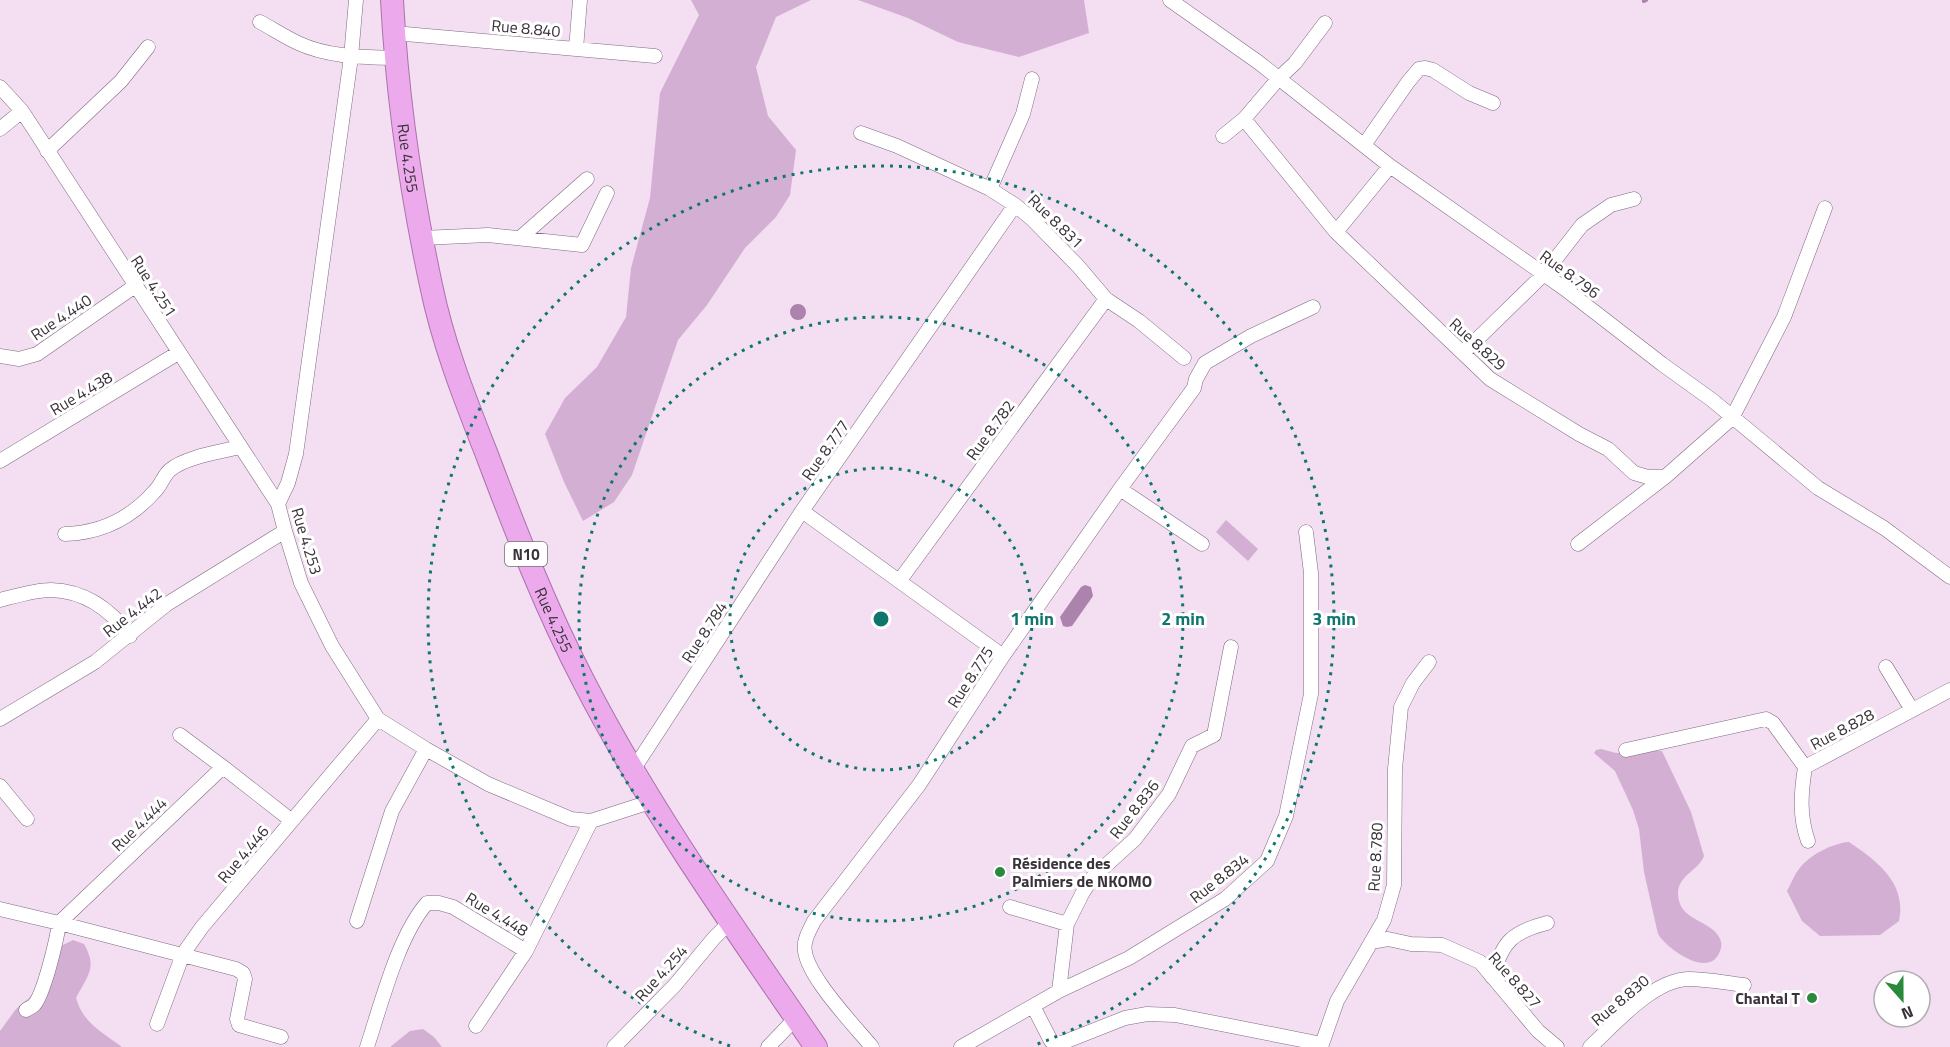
<svg xmlns="http://www.w3.org/2000/svg" width="1950" height="1047" font-family="'Titillium Web',sans-serif">
  <style>
    .green { fill: #d3b0d3 }
    .water { fill: #ac83ac }
    .lines { fill: none; stroke-linecap: round; stroke-linejoin: round }
    .stream { stroke: #ac83ac; stroke-width: 4 }
    .minor-casing { stroke: #7e6c7e; stroke-width: 15 }
    .trunk-casing { stroke: #ab72ab; stroke-width: 24 }
    .minor { stroke: #fff; stroke-width: 14 }
    .trunk { stroke: #ecaaec; stroke-width: 22 }
    .ring { fill: none; stroke: #0f766e; stroke-width: 3; stroke-dasharray: 3 6 }
    .poi-dot { fill: #2a8a3c; stroke: #fff; stroke-width: 2 }
    .labels { text-anchor: middle; dominant-baseline: central; stroke-width: 6; stroke-linejoin: round; paint-order: stroke }
    .shield { fill: #fff; stroke: #757075; stroke-width: 1.5 }
    .shield-label { font-size: 15px; font-weight: bold; fill: #3a323a }
    .street-label { font-size: 16px; fill: #3a323a; stroke: #fff }
    .poi-label { font-size: 16px; font-weight: bold; fill: #3a323a; stroke: #fff; text-anchor: start }
    .centre { fill: #0f766e; stroke: #fff; stroke-width: 3 }
    .ring-label { font-size: 18px; text-anchor: middle; font-weight: bold; fill: #0f766e; stroke: #fff; stroke-width: 6; stroke-linejoin: round; paint-order: stroke }
  </style>
  <rect width="100%" height="100%" fill="#f3def2"/>
  <path class="green" d="M 691,0 L 811,0 L 776,17 L 756,67 L 768,116 L 796,150 L 790,195 L 776,217 L 745,248 L 707,305 L 678,340 L 632,475 L 614,502 L 583,521 L 564,482 L 545,434 L 565,398 L 597,367 L 626,317 L 631,268 L 650,198 L 660,93 L 699,15 Z
    M 858,0 L 1084,0 L 1089,33 L 1019,57 L 958,42 L 908,18 Z
    M 1226,520 L 1258,549 L 1248,561 L 1216,532 Z
    M 1601,749 L 1616,753 L 1642,750 L 1662,751 L 1691,812 L 1704,856 C 1699,870 1679,875 1678,892 C 1677,921 1709,919 1719,937 C 1722,942 1722,946 1720,951 C 1710,980 1667,949 1658,934 L 1644,872 L 1639,829 L 1633,810 L 1615,771 L 1594,753 L 1596,750 Z
    M 1849,842 C 1877,861 1907,883 1899,921 L 1880,935 L 1820,936 L 1802,921 L 1787,891 C 1791,884 1794,875 1799,869 C 1809,855 1833,843 1849,842 Z
    M 73,940 L 84,944 C 98,968 87,976 76,998 C 83,1023 102,1032 122,1047 L 0,1047 L 0,1031 L 16,1009 L 42,987 L 61,946 Z
    M 423,1029 L 434,1037 L 442,1047 L 390,1047 L 410,1031 Z"/>
  <path class="water" d="M790 312a8 8 0 1 1 16 0a8 8 0 1 1-16 0Z
    M 1085,585 L 1091,587 L 1093,596 L 1072,626 L 1067,627 L 1063,626 L 1060,617 L 1081,587 Z"/>
  <g class="lines">
    <path class="stream" d="M 1644,1 L 1646,0"/>
    <defs>
      <path id="minor" d="M 356,0 L 351,57 L 296,454 L 288,483 L 278,504 L 285,531 L 301,583 L 332,646 L 378,719 L 426,749 L 488,784 L 571,819 L 591,821 L 653,801
        M 1170,0 L 1258,62 L 1390,166 L 1565,289 L 1662,364 L 1712,400 L 1818,488 L 1884,528 L 1950,577
        M 260,22 C 273,29 285,37 298,43 C 328,57 362,57 395,58
        M 394,33 L 655,56
        M 576,49 L 580,0
        M 1032,79 L 1023,114 L 990,189 L 1015,205 L 1032,219 L 1078,266 L 1106,299 L 1139,321 L 1184,358
        M 0,87 L 22,111 L 278,504
        M 1244,119 L 1336,232 L 1490,379 L 1579,434 L 1608,449 L 1634,473 L 1648,477 L 1665,477 L 1732,418 L 1784,317 L 1825,208
        M 0,129 L 22,111
        M 861,133 L 897,146 L 990,189
        M 1223,136 L 1244,119 L 1279,78 L 1295,63 L 1325,23
        M 1364,145 L 1408,82 L 1419,69 L 1425,68 L 1433,70 L 1469,93 L 1493,103
        M 47,151 L 121,81 L 148,47
        M 1336,232 L 1390,166
        M 422,238 L 488,235 L 582,245 L 607,193
        M 520,238 L 587,179
        M 1463,353 L 1543,275 L 1582,225 L 1611,205 L 1634,199
        M 0,356 L 19,359 L 37,354 L 135,286
        M 0,461 L 178,353
        M 1120,489 L 1202,544
        M 65,534 C 100,533 130,519 154,492 C 161,486 163,476 170,470 C 185,457 220,452 240,447
        M 1578,544 L 1665,477
        M 900,580 L 1106,299
        M 0,600 C 16,596 35,590 51,590 C 85,591 111,610 130,636
        M 1003,656 L 802,511 L 1015,205
        M 1886,667 L 1912,710
        M 0,719 L 95,662 L 167,604 L 285,531
        M 180,735 L 223,767
        M 1626,750 L 1766,719 L 1773,723 L 1805,767 L 1950,690
        M 1805,767 C 1801,793 1799,816 1808,841
        M 633,770 L 802,511
        M 0,786 L 27,819
        M 1010,907 L 1067,924
        M 0,909 L 59,923 L 223,767 L 292,821
        M 357,921 L 392,811 L 426,749
        M 1371,942 L 1388,939 L 1411,944 L 1442,945 L 1480,962 L 1538,1031 L 1557,1047
        M 1492,977 C 1503,941 1512,932 1547,923
        M 1059,991 L 1067,924 L 1082,894 L 1092,878 L 1135,839 L 1169,794 L 1192,746 L 1214,735 L 1231,647
        M 1033,1006 L 1051,1041 L 1059,1044 L 1125,1018 L 1147,1014 L 1175,1015 L 1322,1044
        M 26,1010 C 29,1008 32,1007 34,1005 C 44,994 57,939 59,923 L 236,969 L 243,973 L 245,979 L 237,1019 L 239,1025 L 281,1037
        M 157,1024 L 183,954 L 202,927 L 378,719
        M 476,1026 L 526,951
        M 367,1047 C 381,1005 398,936 427,903 L 439,903 L 453,907 L 526,951 L 591,821
        M 614,1047 L 675,985 L 714,938 L 731,921
        M 768,1047 L 796,1018
        M 872,1047 C 855,1026 799,969 805,943 C 806,935 811,928 814,921 L 919,785 L 1003,656 L 1120,489 L 1194,388 L 1196,379 L 1205,363 L 1251,336 L 1313,307
        M 961,1047 L 1059,991 L 1129,958 L 1225,899 L 1267,861 L 1286,816 L 1311,694 L 1311,573 L 1306,532
        M 1321,1047 L 1337,1001 L 1384,920 L 1394,885 L 1395,769 L 1401,707 L 1413,683 L 1429,662
        M 1590,1047 C 1615,1024 1653,980 1688,979 C 1707,979 1726,983 1744,985"/>
      <g id="trunk">
        <path id="s1" d="M 392,0 C 397,96 411,192 431,285 C 443,344 465,399 487,455 C 516,532 546,609 584,682 C 650,810 735,929 816,1047"/>
      </g>
    </defs>
    <use href="#minor" class="minor-casing"/>
    <use href="#trunk" class="trunk-casing"/>
    <use href="#minor" class="minor"/>
    <use href="#trunk" class="trunk"/>
  </g>
  <g class="ring">
    <circle cx="881" cy="619" r="151"/>
    <circle cx="881" cy="619" r="302"/>
    <path d="M730 1046A453 453 0 1 1 1032 1046"/>
  </g>
  <g class="poi-dot">
    <circle cx="1000" cy="872" r="6"/>
    <circle cx="1812" cy="998" r="6"/>
  </g>
  <g class="labels">
    <rect class="shield" x="505" y="542" width="42" height="24" rx="4.5"/>
    <g class="shield-label">
      <text x="526" y="554">N10</text>
    </g>
    <g class="street-label">
      <text transform="translate(526 28) rotate(5)">Rue 8.840</text>
      <text stroke="none"><textPath href="#s1" startOffset="159">Rue 4.255</textPath></text>
      <text transform="translate(1056 221) rotate(44)">Rue 8.831</text>
      <text transform="translate(1570 274) rotate(36)">Rue 8.796</text>
      <text transform="translate(154 286) rotate(57)">Rue 4.251</text>
      <text transform="translate(61 317) rotate(-34)">Rue 4.440</text>
      <text transform="translate(1478 344) rotate(42)">Rue 8.829</text>
      <text transform="translate(81 393) rotate(-31)">Rue 4.438</text>
      <text transform="translate(990 430) rotate(-54)">Rue 8.782</text>
      <text transform="translate(825 450) rotate(-55)">Rue 8.777</text>
      <text transform="translate(307 541) rotate(73)">Rue 4.253</text>
      <text transform="translate(132 612) rotate(-38)">Rue 4.442</text>
      <text stroke="none"><textPath href="#s1" startOffset="645">Rue 4.255</textPath></text>
      <text transform="translate(704 632) rotate(-57)">Rue 8.784</text>
      <text transform="translate(970 677) rotate(-57)">Rue 8.775</text>
      <text transform="translate(1842 729) rotate(-28)">Rue 8.828</text>
      <text transform="translate(1134 809) rotate(-52)">Rue 8.836</text>
      <text transform="translate(139 824) rotate(-44)">Rue 4.444</text>
      <text transform="translate(243 854) rotate(-50)">Rue 4.446</text>
      <text transform="translate(1375 857) rotate(-87)">Rue 8.780</text>
      <text transform="translate(1219 878) rotate(-38)">Rue 8.834</text>
      <text transform="translate(497 914) rotate(31)">Rue 4.448</text>
      <text transform="translate(661 973) rotate(-48)">Rue 4.254</text>
      <text transform="translate(1515 980) rotate(48)">Rue 8.827</text>
      <text transform="translate(1620 1000) rotate(-40)">Rue 8.830</text>
    </g>
    <g class="poi-label">
      <text x="1012" y="863">Résidence des<tspan x="1012" dy="18">Palmiers de NKOMO</tspan></text>
      <text x="1800" y="998" text-anchor="end">Chantal T</text>
    </g>
  </g>
  <circle cx="881" cy="619" r="9" class="centre"/>
  <g class="ring-label">
    <text x="1032" y="625">1 min</text>
    <text x="1183" y="625">2 min</text>
    <text x="1334" y="625">3 min</text>
  </g>
  <g transform="translate(1902 999) rotate(159)"><circle r="28" fill="#ffffff" stroke="#b0adb0" stroke-width="1.5"/>
  <path d="M0-4.5L10 22L0 15L-10 22Z" fill="#2a8a3c"/>
  <text y="-9" font-size="16" font-weight="bold" text-anchor="middle" fill="#3a323a">N</text>
  </g>
</svg>
